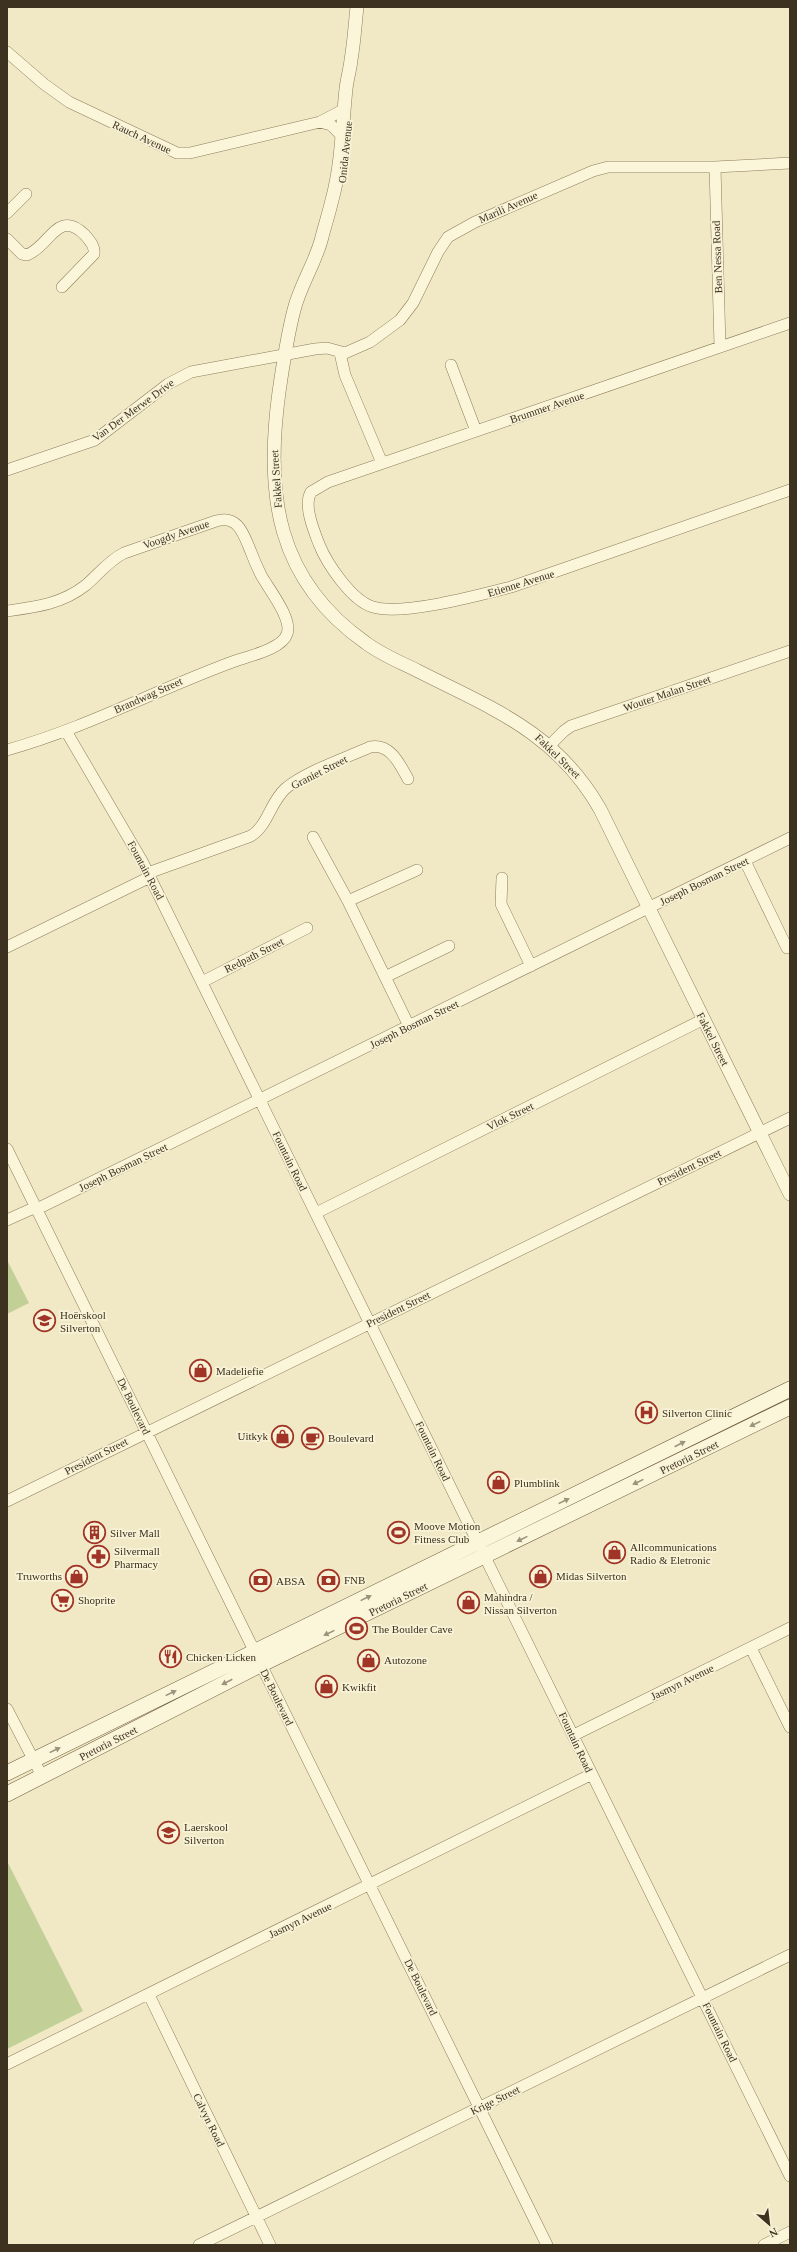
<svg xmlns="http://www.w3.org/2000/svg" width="797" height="2252" font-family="'Times New Roman',serif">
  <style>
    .green { fill: #c2d098 }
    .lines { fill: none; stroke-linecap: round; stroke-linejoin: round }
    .minor-casing { stroke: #8d7c5a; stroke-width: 12 }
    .tertiary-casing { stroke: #8d7c5a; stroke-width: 14 }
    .secondary-casing { stroke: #6f5d3d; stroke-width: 16 }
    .minor { stroke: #fbf5da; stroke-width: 11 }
    .tertiary { stroke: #fbf5da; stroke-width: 13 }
    .secondary { stroke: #fbf5da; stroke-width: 15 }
    .oneway { fill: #9c937c }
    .labels { text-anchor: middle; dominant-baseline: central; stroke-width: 3.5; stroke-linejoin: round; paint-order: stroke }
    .street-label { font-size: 11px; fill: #3d311f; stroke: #f8f2d6 }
    .poi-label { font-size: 11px; fill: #3d311f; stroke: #f8f2d6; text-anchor: start }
  </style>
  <rect width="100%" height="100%" fill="#f1e9c6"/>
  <path class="green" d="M 7,1260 L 29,1303 L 7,1314 Z
    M 7,1861 L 83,2011 L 7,2049 Z"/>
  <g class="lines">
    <defs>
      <path id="minor" d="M 7,52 L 44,84 L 69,102 L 177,153 L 190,153 L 320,122 L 343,110
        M 320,122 L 331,125 L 341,135
        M 715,167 L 720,346
        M 7,213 L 26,194
        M 7,239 L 22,254 L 27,255 C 50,246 58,208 85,235 C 90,241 95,246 94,254 L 62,287
        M 790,323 L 328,482 L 311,492 C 303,505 314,531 319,544 C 327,564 352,601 373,607 C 402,616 480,595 511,587 L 790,490
        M 340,353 L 345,375 L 382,463
        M 451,365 L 476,431
        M 7,470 L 95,440 L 168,384 L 191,372 L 315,349 L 327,348 L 345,353 L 370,342 L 400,320 L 413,303 L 438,252 L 448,237 L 475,222 L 593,171 L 608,167 L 715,167 L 790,163
        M 7,611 C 36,607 62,604 86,585 C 99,574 108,561 124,553 L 216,521 C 239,514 244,536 251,552 C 254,560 257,567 261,575 C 268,588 293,619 287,634 C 282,649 249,656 235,661 C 158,689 86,728 7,750
        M 66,731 L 142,861 L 790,2176
        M 550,745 L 564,731 L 571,726 L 790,651
        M 313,837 L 348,901 L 409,1026
        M 745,861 L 787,948
        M 148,873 L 251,836 C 268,825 270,803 285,789 C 304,772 346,758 370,747 C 391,743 400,765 408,779
        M 502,878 L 501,904 L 531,966
        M 348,901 L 417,870
        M 7,947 L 150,877
        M 385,977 L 449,946
        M 202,982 L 307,928
        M 7,1149 L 547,2245
        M 37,1209 L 790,838
        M 316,1213 L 704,1019
        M 7,1220 L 36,1207
        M 7,1501 L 790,1118
        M 751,1648 L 790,1727
        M 7,1709 L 42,1776
        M 574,1735 L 790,1628
        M 149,1995 L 270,2245
        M 7,2064 L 592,1774
        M 199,2245 L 790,1955
        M 764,2245 L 790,2232"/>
      <path id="tertiary" d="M 357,7 C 355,25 354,43 351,60 C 350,70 347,79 346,89 C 342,126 342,164 332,200 C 329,213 325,225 322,237 C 316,262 300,285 294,310 C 287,337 283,364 279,392 C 265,494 276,580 366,643 C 382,655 400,662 418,671 C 493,709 556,732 600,809 L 790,1194"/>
      <path id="secondary" d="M 7,1773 L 790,1389
        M 7,1794 L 262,1664 L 790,1407"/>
    </defs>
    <use href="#minor" class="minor-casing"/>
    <use href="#tertiary" class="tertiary-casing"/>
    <use href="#secondary" class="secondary-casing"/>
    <use href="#minor" class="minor"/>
    <use href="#tertiary" class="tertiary"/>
    <use href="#secondary" class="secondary"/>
  </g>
  <defs><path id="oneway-solid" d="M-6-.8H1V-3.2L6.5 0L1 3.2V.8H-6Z"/></defs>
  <g class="oneway">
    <use href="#oneway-solid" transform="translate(755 1424) rotate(154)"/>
    <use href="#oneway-solid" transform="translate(680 1444) rotate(-27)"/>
    <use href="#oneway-solid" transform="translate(638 1482) rotate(154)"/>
    <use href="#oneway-solid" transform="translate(564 1501) rotate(-26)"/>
    <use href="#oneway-solid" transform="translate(522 1539) rotate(154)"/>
    <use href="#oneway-solid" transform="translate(366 1598) rotate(-26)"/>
    <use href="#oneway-solid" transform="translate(329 1633) rotate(154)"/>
    <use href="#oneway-solid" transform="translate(227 1682) rotate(153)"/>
    <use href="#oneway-solid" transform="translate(171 1693) rotate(-26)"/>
    <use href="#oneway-solid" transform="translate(55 1750) rotate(-26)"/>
  </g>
  <defs>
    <symbol id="school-ring" viewBox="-11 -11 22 22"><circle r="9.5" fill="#f8f2d6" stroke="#a03527" stroke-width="1.5"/><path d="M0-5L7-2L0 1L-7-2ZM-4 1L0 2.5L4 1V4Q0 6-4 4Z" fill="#a03527"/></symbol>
    <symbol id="shop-ring" viewBox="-11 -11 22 22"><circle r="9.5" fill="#f8f2d6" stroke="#a03527" stroke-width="1.5"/><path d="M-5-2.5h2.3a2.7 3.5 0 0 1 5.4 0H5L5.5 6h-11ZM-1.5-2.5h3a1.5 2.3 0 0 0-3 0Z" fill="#a03527"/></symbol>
    <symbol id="hospital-ring" viewBox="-11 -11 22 22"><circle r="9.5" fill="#f8f2d6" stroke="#a03527" stroke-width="1.5"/><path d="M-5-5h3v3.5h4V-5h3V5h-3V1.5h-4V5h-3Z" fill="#a03527"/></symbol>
    <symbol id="cafe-ring" viewBox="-11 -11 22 22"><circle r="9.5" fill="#f8f2d6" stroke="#a03527" stroke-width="1.5"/><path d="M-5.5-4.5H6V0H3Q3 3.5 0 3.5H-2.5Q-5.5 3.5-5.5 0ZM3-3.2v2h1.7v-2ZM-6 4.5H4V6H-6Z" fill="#a03527"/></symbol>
    <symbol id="stadium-ring" viewBox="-11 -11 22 22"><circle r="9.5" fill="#f8f2d6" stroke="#a03527" stroke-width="1.5"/><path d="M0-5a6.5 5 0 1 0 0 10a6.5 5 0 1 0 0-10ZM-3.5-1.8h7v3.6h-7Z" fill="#a03527"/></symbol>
    <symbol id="building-ring" viewBox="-11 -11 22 22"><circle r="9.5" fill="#f8f2d6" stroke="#a03527" stroke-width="1.5"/><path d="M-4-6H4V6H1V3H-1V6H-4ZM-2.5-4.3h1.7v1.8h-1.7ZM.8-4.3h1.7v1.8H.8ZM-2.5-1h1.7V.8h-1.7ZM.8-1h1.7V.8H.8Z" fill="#a03527"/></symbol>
    <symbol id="pharmacy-ring" viewBox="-11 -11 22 22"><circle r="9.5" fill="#f8f2d6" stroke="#a03527" stroke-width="1.5"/><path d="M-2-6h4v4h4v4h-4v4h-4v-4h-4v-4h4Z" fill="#a03527"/></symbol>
    <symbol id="bank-ring" viewBox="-11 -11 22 22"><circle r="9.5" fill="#f8f2d6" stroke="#a03527" stroke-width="1.5"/><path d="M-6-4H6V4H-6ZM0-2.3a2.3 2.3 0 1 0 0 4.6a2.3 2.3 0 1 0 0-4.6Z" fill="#a03527"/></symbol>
    <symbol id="supermarket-ring" viewBox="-11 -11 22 22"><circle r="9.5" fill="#f8f2d6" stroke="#a03527" stroke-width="1.5"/><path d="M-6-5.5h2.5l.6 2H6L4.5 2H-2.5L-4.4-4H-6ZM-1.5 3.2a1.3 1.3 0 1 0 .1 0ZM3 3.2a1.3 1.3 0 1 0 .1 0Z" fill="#a03527"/></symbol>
    <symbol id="restaurant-ring" viewBox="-11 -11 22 22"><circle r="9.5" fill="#f8f2d6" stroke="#a03527" stroke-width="1.5"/><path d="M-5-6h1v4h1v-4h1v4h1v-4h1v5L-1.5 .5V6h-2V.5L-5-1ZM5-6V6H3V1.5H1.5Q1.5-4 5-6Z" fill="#a03527"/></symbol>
  </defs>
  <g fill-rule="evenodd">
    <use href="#school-ring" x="32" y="1308" width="25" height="25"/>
    <use href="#shop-ring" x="188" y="1358" width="25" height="25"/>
    <use href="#hospital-ring" x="634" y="1400" width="25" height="25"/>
    <use href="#shop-ring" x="270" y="1424" width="25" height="25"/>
    <use href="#cafe-ring" x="300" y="1426" width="25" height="25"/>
    <use href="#shop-ring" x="486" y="1470" width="25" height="25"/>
    <use href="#stadium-ring" x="386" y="1520" width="25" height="25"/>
    <use href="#building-ring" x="82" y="1520" width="25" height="25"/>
    <use href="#shop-ring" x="602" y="1540" width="25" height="25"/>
    <use href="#pharmacy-ring" x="86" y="1544" width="25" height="25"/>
    <use href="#shop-ring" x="64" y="1564" width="25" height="25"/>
    <use href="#shop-ring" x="528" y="1564" width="25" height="25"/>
    <use href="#bank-ring" x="316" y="1568" width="25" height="25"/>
    <use href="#bank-ring" x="248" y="1568" width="25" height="25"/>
    <use href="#supermarket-ring" x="50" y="1588" width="25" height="25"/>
    <use href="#shop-ring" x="456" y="1590" width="25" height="25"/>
    <use href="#stadium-ring" x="344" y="1616" width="25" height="25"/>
    <use href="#restaurant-ring" x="158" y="1644" width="25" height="25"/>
    <use href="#shop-ring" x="356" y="1648" width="25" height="25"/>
    <use href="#shop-ring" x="314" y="1674" width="25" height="25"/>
    <use href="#school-ring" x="156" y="1820" width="25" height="25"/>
  </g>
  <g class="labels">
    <g class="street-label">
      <text transform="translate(142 137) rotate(25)">Rauch Avenue</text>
      <text transform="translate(345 152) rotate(-84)">Onida Avenue</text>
      <text transform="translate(508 207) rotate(-24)">Marili Avenue</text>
      <text transform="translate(717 257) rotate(-92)">Ben Nessa Road</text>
      <text transform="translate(547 407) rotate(-19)">Brummer Avenue</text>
      <text transform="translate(133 410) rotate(-36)">Van Der Merwe Drive</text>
      <text transform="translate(276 479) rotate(-94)">Fakkel Street</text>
      <text transform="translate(176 534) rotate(-19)">Voogdy Avenue</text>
      <text transform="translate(521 583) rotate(-17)">Etienne Avenue</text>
      <text transform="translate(667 693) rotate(-19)">Wouter Malan Street</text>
      <text transform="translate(148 695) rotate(-24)">Brandwag Street</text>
      <text transform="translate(558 756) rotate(44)">Fakkel Street</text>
      <text transform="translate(319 772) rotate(-27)">Graniet Street</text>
      <text transform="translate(146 870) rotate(62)">Fountain Road</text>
      <text transform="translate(704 881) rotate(-26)">Joseph Bosman Street</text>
      <text transform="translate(254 955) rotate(-27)">Redpath Street</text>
      <text transform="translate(414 1024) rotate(-26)">Joseph Bosman Street</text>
      <text transform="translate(713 1039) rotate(63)">Fakkel Street</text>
      <text transform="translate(510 1116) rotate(-26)">Vlok Street</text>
      <text transform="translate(290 1161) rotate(64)">Fountain Road</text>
      <text transform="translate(123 1167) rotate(-26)">Joseph Bosman Street</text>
      <text transform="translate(689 1167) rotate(-26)">President Street</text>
      <text transform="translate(398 1309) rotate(-26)">President Street</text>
      <text transform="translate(134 1406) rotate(64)">De Boulevard</text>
      <text transform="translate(433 1451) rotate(64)">Fountain Road</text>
      <text transform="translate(96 1456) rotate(-27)">President Street</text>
      <text transform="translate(689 1457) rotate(-26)">Pretoria Street</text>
      <text transform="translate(398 1599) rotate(-26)">Pretoria Street</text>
      <text transform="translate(682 1682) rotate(-26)">Jasmyn Avenue</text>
      <text transform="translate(277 1697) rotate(64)">De Boulevard</text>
      <text transform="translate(576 1742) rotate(65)">Fountain Road</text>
      <text transform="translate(108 1743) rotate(-27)">Pretoria Street</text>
      <text transform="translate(300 1920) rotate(-26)">Jasmyn Avenue</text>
      <text transform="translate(421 1987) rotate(64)">De Boulevard</text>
      <text transform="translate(720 2032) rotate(64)">Fountain Road</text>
      <text transform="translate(495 2100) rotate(-26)">Krige Street</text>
      <text transform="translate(209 2120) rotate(64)">Calvyn Road</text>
    </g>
    <g class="poi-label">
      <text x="60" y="1315">Hoërskool<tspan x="60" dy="13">Silverton</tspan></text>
      <text x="216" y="1371">Madeliefie</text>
      <text x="662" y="1413">Silverton Clinic</text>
      <text x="268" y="1436" text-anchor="end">Uitkyk</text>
      <text x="328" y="1438">Boulevard</text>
      <text x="514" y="1483">Plumblink</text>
      <text x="414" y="1526">Moove Motion<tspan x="414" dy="13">Fitness Club</tspan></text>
      <text x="110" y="1533">Silver Mall</text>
      <text x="630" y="1547">Allcommunications<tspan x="630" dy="13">Radio &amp; Eletronic</tspan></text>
      <text x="114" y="1551">Silvermall<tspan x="114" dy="13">Pharmacy</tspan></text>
      <text x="62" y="1576" text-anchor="end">Truworths</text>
      <text x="556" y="1576">Midas Silverton</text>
      <text x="344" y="1580">FNB</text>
      <text x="276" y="1581">ABSA</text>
      <text x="484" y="1597">Mahindra /<tspan x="484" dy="13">Nissan Silverton</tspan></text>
      <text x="78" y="1600">Shoprite</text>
      <text x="372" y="1629">The Boulder Cave</text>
      <text x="186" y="1657">Chicken Licken</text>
      <text x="384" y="1660">Autozone</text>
      <text x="342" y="1687">Kwikfit</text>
      <text x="184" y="1827">Laerskool<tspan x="184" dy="13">Silverton</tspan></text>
    </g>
  </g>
  <rect width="797" height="2252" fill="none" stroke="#3d311f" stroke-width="16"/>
  <g transform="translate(769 2224) rotate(152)" stroke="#f8f2d6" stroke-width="3" paint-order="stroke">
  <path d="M0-3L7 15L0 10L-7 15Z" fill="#3d311f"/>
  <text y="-6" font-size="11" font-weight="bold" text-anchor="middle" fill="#3d311f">N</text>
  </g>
</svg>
